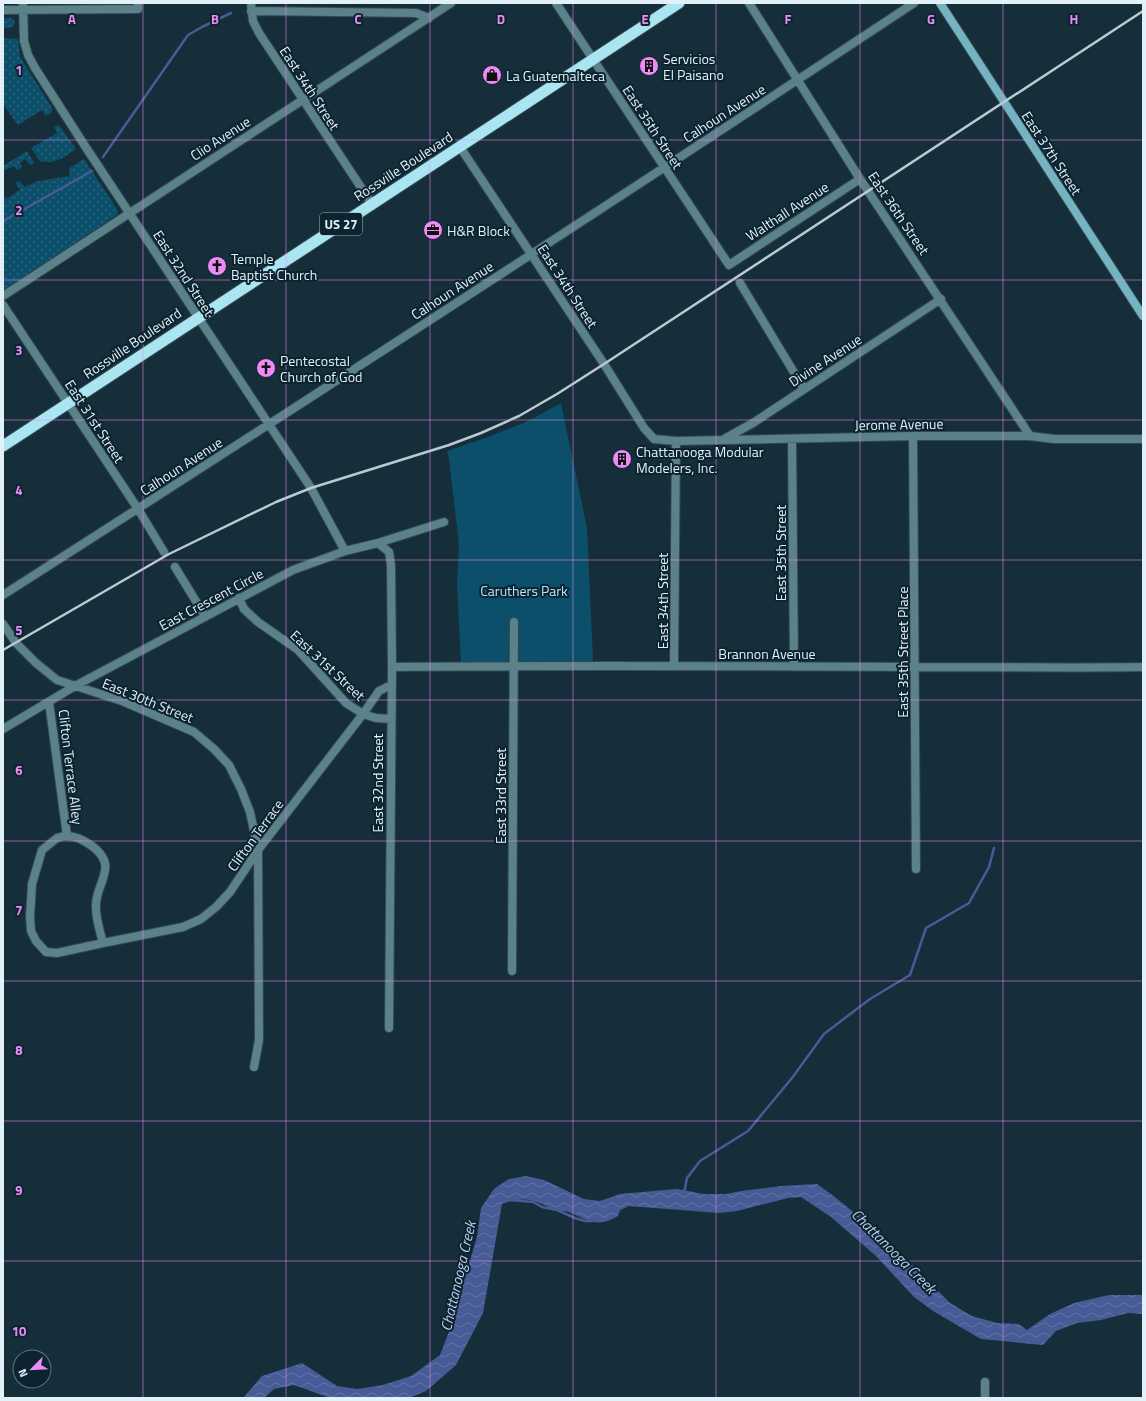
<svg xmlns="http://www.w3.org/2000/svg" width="1146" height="1401" font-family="'Titillium Web',sans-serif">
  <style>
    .grass { fill: url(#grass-dots) }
    .park { fill: #0b4f6a }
    .water { fill: url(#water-waves) }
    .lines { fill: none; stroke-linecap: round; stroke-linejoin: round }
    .stream { stroke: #475c97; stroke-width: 2.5 }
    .minor-casing { stroke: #334954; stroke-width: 10 }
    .tertiary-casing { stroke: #334954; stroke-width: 10 }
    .secondary-casing { stroke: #334954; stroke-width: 10 }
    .trunk-casing { stroke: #334954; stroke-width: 13 }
    .minor { stroke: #5b8189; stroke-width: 8 }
    .tertiary { stroke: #5b8189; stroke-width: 8 }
    .secondary { stroke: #74b3c0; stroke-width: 8 }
    .trunk { stroke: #aae6f2; stroke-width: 11 }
    .rail { stroke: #bacad3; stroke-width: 2.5 }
    .grid { fill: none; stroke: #ef8bf7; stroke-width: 1; stroke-opacity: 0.55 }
    .labels { text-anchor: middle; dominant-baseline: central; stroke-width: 4; stroke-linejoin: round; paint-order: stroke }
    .shield { fill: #0c242f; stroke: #a2b3bc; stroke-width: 1 }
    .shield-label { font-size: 13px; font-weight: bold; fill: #e2f0f8 }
    .poi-label { font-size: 14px; fill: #e2f0f8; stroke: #0c242f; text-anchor: start }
    .street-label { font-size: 14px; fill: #e2f0f8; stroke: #0c242f }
    .park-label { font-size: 14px; fill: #bae3f8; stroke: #0c242f }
    .water-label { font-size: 15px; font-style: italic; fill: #beccef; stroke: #0c242f }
    .grid-label { font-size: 13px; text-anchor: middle; font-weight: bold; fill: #ef8bf7; stroke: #0c242f; stroke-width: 4; stroke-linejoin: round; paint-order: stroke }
  </style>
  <defs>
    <pattern id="grass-dots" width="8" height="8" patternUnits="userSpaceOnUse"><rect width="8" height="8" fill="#0b4f6a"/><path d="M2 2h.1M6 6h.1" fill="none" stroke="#2e6980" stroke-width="1.8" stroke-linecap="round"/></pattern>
    <pattern id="water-waves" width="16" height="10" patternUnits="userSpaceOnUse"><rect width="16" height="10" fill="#475c97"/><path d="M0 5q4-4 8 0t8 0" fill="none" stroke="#6174a6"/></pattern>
  </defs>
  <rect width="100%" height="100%" fill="#162e39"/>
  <path class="grass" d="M 3,18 L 11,18 L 14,20 C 16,28 9,29 3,28 Z
    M 3,38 L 18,39 L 20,57 L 52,108 L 52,112 L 46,116 L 42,110 L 18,125 L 3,104 Z
    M 59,125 L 76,149 C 64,157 55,165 40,161 L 31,148 L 57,133 L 54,127 Z
    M 27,151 L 34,163 L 30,165 L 25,159 L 20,163 L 22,167 L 17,170 L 14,166 L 3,171 L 3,166 Z
    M 84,159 L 117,209 L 118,212 L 117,215 L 3,291 L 3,195 L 6,199 L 20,190 L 15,182 L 19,181 L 25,187 L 38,181 L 70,176 L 69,168 Z"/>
  <path class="park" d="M 561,403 L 587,528 L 593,661 L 461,663 L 457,584 L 459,545 L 449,459 L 447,451 L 488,437 L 526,422 Z"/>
  <path class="water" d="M 526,1176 L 544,1180 L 584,1199 L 600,1201 L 620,1194 L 677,1189 L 704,1194 L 726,1194 L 741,1191 L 782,1186 L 817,1184 L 831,1194 L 872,1227 L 910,1263 L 950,1303 L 972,1316 L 997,1323 L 1019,1324 L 1027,1330 L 1050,1314 L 1074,1303 L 1109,1295 L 1143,1295 L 1143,1314 L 1128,1313 L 1101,1320 L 1077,1323 L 1056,1331 L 1043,1345 L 981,1339 L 933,1311 L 914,1297 L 876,1256 L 831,1217 L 801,1197 L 788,1198 L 737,1211 L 719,1213 L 629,1206 L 620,1210 L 618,1216 C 598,1228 590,1221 571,1213 C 566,1210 559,1212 553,1210 C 549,1208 546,1205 542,1204 C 528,1198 516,1198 502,1204 L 483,1313 L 456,1365 L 426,1391 L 409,1398 L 330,1398 L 294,1385 L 274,1389 L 264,1398 L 243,1398 L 262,1376 L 302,1363 L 337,1386 L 357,1389 L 383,1385 L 411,1376 L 440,1355 L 450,1329 L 477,1237 L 481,1208 L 494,1189 L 501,1184 L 509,1179 Z"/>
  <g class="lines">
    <path class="stream" d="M 103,157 L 188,35 L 202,27 L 231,13
      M 3,221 L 92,171
      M 684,1193 L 687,1178 L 700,1161 L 748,1131 L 792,1078 L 824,1034 L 870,999 L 910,975 L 926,928 L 969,903 L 989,867 L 994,848
      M 510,1200 L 533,1202 L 542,1207 L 557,1210 L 575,1218 L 585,1221 L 593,1221"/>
    <defs>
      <path id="minor" d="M 23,3 L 24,41 L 28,55 L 35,68 L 83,143 L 311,488 L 345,551
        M 251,3 L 253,21 L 259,33 L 372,204
        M 556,3 L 729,265 L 860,179
        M 749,3 L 860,179 L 1030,436
        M 3,10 L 138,9 L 138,3
        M 251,11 L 416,13 L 429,18
        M 460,147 L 604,364 L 644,428 L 654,439 L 676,441 L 913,436 L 1030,436 L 1054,439 L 1143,439
        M 740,283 L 804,389
        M 3,305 L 138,509 L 164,552
        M 913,436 L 916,869
        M 724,439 L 753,423 L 941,299
        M 792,439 L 794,666
        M 378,543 L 389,552 L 391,565 L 392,667 L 389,1028
        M 175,567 L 205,616
        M 3,595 C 308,400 612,203 914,3
        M 239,598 L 244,609 L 258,622 L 298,650 L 346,703 L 363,714 L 376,718 L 391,719
        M 3,624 L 16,643 L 36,663 L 57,680 L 122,701 L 194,732 L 214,749 L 229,765 L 241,789 L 250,812 L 258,850 L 259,1040 L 254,1067
        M 674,666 L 676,441
        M 392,667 C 565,665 739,666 913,667 C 990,667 1066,668 1143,667
        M 49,702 L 67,836
        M 3,729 L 75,686 L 293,570 L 345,551 L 378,543 L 444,522
        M 64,836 C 75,835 84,840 92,846 C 119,866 97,881 96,904 C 95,917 100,931 103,943 L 57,953 L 46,952 L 36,941 L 31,931 L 30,917 L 32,884 L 42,850 L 57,838 Z
        M 103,943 L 183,927 L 201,919 L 216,907 L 230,892 L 258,850 L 363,714 L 379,691 L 391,685
        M 512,971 L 514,622
        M 985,1382 L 985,1398"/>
      <path id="tertiary" d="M 3,296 L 451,3"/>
      <path id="secondary" d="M 940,3 L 1143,316"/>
      <path id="trunk" d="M 3,446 L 679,3"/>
    </defs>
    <use href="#minor" class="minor-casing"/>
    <use href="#tertiary" class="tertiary-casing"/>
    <use href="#secondary" class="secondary-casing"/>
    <use href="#trunk" class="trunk-casing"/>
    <use href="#minor" class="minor"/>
    <use href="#tertiary" class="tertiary"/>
    <use href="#secondary" class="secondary"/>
    <use href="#trunk" class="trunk"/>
    <path class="rail" d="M 3,650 L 169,554 L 276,502 L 311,488 L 449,445 L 481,433 L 519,416 L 557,394 L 604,364 L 1143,11"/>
  </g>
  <path class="grid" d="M 143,3 L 143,1398M 286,3 L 286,1398M 430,3 L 430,1398M 573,3 L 573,1398M 716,3 L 716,1398M 860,3 L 860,1398M 1003,3 L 1003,1398M 3,140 L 1143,140M 3,280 L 1143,280M 3,420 L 1143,420M 3,560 L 1143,560M 3,700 L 1143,700M 3,841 L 1143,841M 3,981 L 1143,981M 3,1121 L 1143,1121M 3,1261 L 1143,1261"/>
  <defs>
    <symbol id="building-disc" viewBox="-11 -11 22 22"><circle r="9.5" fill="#ef8bf7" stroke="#0c242f"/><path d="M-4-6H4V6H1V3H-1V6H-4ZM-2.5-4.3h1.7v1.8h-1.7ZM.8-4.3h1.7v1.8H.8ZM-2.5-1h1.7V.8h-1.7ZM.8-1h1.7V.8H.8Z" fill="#111"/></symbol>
    <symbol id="shop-disc" viewBox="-11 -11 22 22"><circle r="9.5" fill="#ef8bf7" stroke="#0c242f"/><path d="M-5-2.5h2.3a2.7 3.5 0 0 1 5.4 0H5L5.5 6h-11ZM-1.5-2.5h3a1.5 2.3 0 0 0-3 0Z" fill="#111"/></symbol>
    <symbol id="office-disc" viewBox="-11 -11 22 22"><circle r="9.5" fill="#ef8bf7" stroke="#0c242f"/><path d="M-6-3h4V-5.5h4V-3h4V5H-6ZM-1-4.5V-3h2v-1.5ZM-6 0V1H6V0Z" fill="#111"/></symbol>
    <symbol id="church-disc" viewBox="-11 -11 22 22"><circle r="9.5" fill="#ef8bf7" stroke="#0c242f"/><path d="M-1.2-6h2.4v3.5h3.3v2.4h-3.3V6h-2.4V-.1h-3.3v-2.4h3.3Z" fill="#111"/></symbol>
  </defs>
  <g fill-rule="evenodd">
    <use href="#building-disc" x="638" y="55" width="22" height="22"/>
    <use href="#shop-disc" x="481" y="64" width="22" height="22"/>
    <use href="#office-disc" x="422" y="219" width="22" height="22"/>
    <use href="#church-disc" x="206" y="255" width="22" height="22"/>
    <use href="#church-disc" x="255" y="357" width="22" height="22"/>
    <use href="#building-disc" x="611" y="448" width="22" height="22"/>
  </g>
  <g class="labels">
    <rect class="shield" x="320" y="213" width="42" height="22" rx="3"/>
    <g class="shield-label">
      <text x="341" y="224">US 27</text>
    </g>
    <g class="poi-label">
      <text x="663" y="58">Servicios<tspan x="663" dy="16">El Paisano</tspan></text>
      <text x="506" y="75">La Guatemalteca</text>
      <text x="447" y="230">H&amp;R Block</text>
      <text x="231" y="258">Temple<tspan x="231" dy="16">Baptist Church</tspan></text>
      <text x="280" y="360">Pentecostal<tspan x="280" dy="16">Church of God</tspan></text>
      <text x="636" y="451">Chattanooga Modular<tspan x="636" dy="16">Modelers, Inc.</tspan></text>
    </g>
    <g class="street-label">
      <text transform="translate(310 88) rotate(57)">East 34th Street</text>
      <text transform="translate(724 113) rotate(-33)">Calhoun Avenue</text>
      <text transform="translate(653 127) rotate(57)">East 35th Street</text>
      <text transform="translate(220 138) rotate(-33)">Clio Avenue</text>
      <text transform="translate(1052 153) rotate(57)">East 37th Street</text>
      <text transform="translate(403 166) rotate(-33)">Rossville Boulevard</text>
      <text transform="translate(787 211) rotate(-33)">Walthall Avenue</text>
      <text transform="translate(899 213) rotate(56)">East 36th Street</text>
      <text transform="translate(184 273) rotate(57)">East 32nd Street</text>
      <text transform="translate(568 286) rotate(57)">East 34th Street</text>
      <text transform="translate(452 290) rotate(-33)">Calhoun Avenue</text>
      <text transform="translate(132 343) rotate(-34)">Rossville Boulevard</text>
      <text transform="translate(825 360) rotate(-33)">Divine Avenue</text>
      <text transform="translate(95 421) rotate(57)">East 31st Street</text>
      <text transform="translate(899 424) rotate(-1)">Jerome Avenue</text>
      <text transform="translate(181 466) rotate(-33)">Calhoun Avenue</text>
      <text transform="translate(780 553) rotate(-90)">East 35th Street</text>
      <text transform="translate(211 599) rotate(-28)">East Crescent Circle</text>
      <text transform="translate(662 601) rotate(-90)">East 34th Street</text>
      <text transform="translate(902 652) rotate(-90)">East 35th Street Place</text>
      <text x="767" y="653">Brannon Avenue</text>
      <text transform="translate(328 665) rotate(43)">East 31st Street</text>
      <text transform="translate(148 700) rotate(22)">East 30th Street</text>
      <text transform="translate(71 767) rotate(83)">Clifton Terrace Alley</text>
      <text transform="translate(377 783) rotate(-90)">East 32nd Street</text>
      <text transform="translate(500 796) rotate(-90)">East 33rd Street</text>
      <text transform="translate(255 835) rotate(-54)">Clifton Terrace</text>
    </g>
    <g class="park-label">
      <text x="524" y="590">Caruthers Park</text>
    </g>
    <g class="water-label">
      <text transform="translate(894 1251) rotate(45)">Chattanooga Creek</text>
      <text transform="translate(458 1276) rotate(-77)">Chattanooga Creek</text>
    </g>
  </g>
  <g class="grid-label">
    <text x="72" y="24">A</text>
    <text x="215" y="24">B</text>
    <text x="358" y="24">C</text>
    <text x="501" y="24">D</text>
    <text x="645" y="24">E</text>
    <text x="788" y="24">F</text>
    <text x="931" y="24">G</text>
    <text x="1074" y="24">H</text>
    <text x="19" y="75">1</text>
    <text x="19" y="215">2</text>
    <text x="19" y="355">3</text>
    <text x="19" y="495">4</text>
    <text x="19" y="635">5</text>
    <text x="19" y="775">6</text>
    <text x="19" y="915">7</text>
    <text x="19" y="1055">8</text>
    <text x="19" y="1195">9</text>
    <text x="19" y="1336">10</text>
  </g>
  <rect width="1146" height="1401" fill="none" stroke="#e2f0f8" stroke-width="8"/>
  <g transform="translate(32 1369) rotate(246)"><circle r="19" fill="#0c242f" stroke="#62767f"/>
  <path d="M0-3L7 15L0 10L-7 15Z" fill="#ef8bf7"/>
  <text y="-6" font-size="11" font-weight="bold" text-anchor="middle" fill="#e2f0f8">N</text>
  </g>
</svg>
